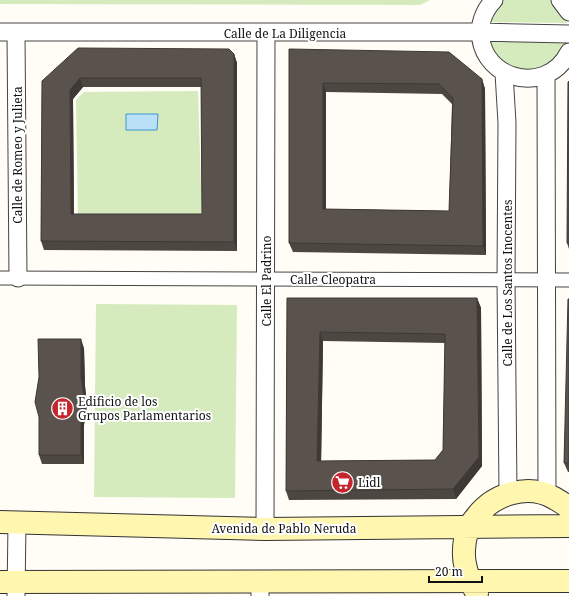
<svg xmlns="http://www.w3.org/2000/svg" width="569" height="596" font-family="'Noto Serif',serif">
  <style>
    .green { fill: #d5ebbd }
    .water { fill: #b9e0f7; stroke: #3f96cf }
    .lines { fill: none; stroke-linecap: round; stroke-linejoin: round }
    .pedestrian-casing { stroke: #444; stroke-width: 15 }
    .minor-casing { stroke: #444; stroke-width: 19 }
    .secondary-casing { stroke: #333; stroke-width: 24 }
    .pedestrian { stroke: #fff; stroke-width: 13 }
    .minor { stroke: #fff; stroke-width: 17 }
    .secondary { stroke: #fff6b0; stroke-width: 22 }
    .wall { fill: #4d4742; fill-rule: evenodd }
    .shaded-wall { fill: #3f3936 }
    .building { fill: #5a524d; stroke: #3f3936; fill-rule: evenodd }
    .labels { text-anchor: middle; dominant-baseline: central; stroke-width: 4; stroke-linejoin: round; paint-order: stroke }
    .street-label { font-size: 12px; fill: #111; stroke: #fff }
    .poi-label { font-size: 12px; fill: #111; stroke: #fff; text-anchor: start }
  </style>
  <rect width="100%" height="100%" fill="#fffdf5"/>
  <path class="green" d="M 0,0 L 430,0 L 420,5 L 0,4 Z
    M 501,0 L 553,0 L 565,17 L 567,23 L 489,22 Z
    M 490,41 L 565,41 C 565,58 548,64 535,73 L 504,65 L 489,46 Z
    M 198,91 L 202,220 L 78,219 L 76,100 L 84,92 Z
    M 96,304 L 237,305 L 235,498 L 94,497 Z"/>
  <path class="water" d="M 126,114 L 158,114 L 157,130 L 126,130 Z"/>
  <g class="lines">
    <defs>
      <path id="pedestrian" d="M 0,278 L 569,280"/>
      <path id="minor" d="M 494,0 C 487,7 483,15 481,24 C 473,77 545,100 569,52
        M 560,0 L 569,12
        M 0,32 L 480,32 L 569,34
        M 16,33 L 18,278
        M 504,73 L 507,123 L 506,280 L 508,493
        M 546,75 L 547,494
        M 265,529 L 266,33
        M 260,581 L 260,596
        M 16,596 L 17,523"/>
      <path id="secondary" d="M 0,522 L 265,529 L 569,526
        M 0,582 L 569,581
        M 477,593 C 464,574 460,551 468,529 C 470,524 474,520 477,516 C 494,494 528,483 554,498 C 559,501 565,504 569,508"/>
    </defs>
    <use href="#pedestrian" class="pedestrian-casing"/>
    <use href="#minor" class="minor-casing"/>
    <use href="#secondary" class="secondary-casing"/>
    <use href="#pedestrian" class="pedestrian"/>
    <use href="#minor" class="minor"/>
    <use href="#secondary" class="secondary"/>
  </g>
  <path class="wall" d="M 289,49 L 482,79 L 485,89 L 486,255 L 293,252 L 289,243 ZM 326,92 L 442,94 L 452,104 L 449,211 L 326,209 Z
    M 234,54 L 237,63 L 237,251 L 44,250 L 41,241 L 42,81 ZM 83,87 L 201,87 L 202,214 L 74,214 L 73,99 Z
    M 569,81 L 569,249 L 567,243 Z
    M 287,298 L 477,298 L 481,308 L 482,466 L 456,499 L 289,500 L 286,491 ZM 323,341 L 445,343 L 443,450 L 435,460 L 321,461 Z
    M 569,299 L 569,472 L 568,472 L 564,463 Z
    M 84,348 L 85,386 L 87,405 L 84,425 L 84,464 L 42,464 L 39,455 Z"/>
  <path class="shaded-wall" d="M 234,54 L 237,63 L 237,251 L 234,242 Z
    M 80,78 L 83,87 L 73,99 L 74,223 L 71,214 L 70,90 Z
    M 482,79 L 485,89 L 486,255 L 483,246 Z
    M 323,83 L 326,92 L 326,218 L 323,209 Z
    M 477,298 L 481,308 L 482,466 L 456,499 L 453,489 Z
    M 320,332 L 323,341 L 321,470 L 317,461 Z
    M 81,339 L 84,348 L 85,386 L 87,405 L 84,425 L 84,464 L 81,455 Z"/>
  <path class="building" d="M 78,48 L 229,49 L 234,54 L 234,242 L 41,241 L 42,81 ZM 80,78 L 201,78 L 202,214 L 71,214 L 70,90 Z
    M 289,49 L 449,52 L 482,79 L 483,246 L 289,243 ZM 323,83 L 439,84 L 453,98 L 449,211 L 323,209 Z
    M 569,81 L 569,244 L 567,243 L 568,82 Z
    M 287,298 L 477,298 L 479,457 L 453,489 L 286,491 ZM 320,332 L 445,334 L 443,450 L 435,460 L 317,461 Z
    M 568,299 L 569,299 L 569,463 L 564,463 Z
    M 38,339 L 81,339 L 81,377 L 84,395 L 81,416 L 81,455 L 39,455 L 39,417 L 35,402 L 39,377 Z"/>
  <defs>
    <symbol id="building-disc" viewBox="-11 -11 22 22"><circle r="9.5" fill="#c4262e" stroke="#fff"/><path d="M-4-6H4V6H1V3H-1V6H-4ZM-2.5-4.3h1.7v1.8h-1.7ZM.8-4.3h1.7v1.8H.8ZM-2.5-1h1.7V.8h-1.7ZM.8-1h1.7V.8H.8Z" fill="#fff"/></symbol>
    <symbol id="supermarket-disc" viewBox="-11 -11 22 22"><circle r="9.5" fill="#c4262e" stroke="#fff"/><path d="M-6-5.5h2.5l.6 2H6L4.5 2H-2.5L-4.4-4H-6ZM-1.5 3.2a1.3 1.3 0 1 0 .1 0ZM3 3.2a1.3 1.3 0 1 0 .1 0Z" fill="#fff"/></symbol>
  </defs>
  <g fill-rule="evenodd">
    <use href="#building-disc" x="50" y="396" width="25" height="25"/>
    <use href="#supermarket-disc" x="330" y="470" width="25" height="25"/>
  </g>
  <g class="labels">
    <g class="street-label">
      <text x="285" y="33">Calle de La Diligencia</text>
      <text transform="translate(17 155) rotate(-90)">Calle de Romeo y Julieta</text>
      <text x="333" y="279">Calle Cleopatra</text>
      <text transform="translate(266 281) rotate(-90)">Calle El Padrino</text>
      <text transform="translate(507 283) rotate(-90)">Calle de Los Santos Inocentes</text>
      <text x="284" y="528">Avenida de Pablo Neruda</text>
    </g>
    <g class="poi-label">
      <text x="78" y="401">Edificio de los<tspan x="78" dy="14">Grupos Parlamentarios</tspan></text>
      <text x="358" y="482">Lidl</text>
    </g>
  </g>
  <path d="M429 576v6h53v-6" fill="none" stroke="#111111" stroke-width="2"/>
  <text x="435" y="576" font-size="12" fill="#111111" stroke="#ffffff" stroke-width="3" paint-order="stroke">20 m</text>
</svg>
